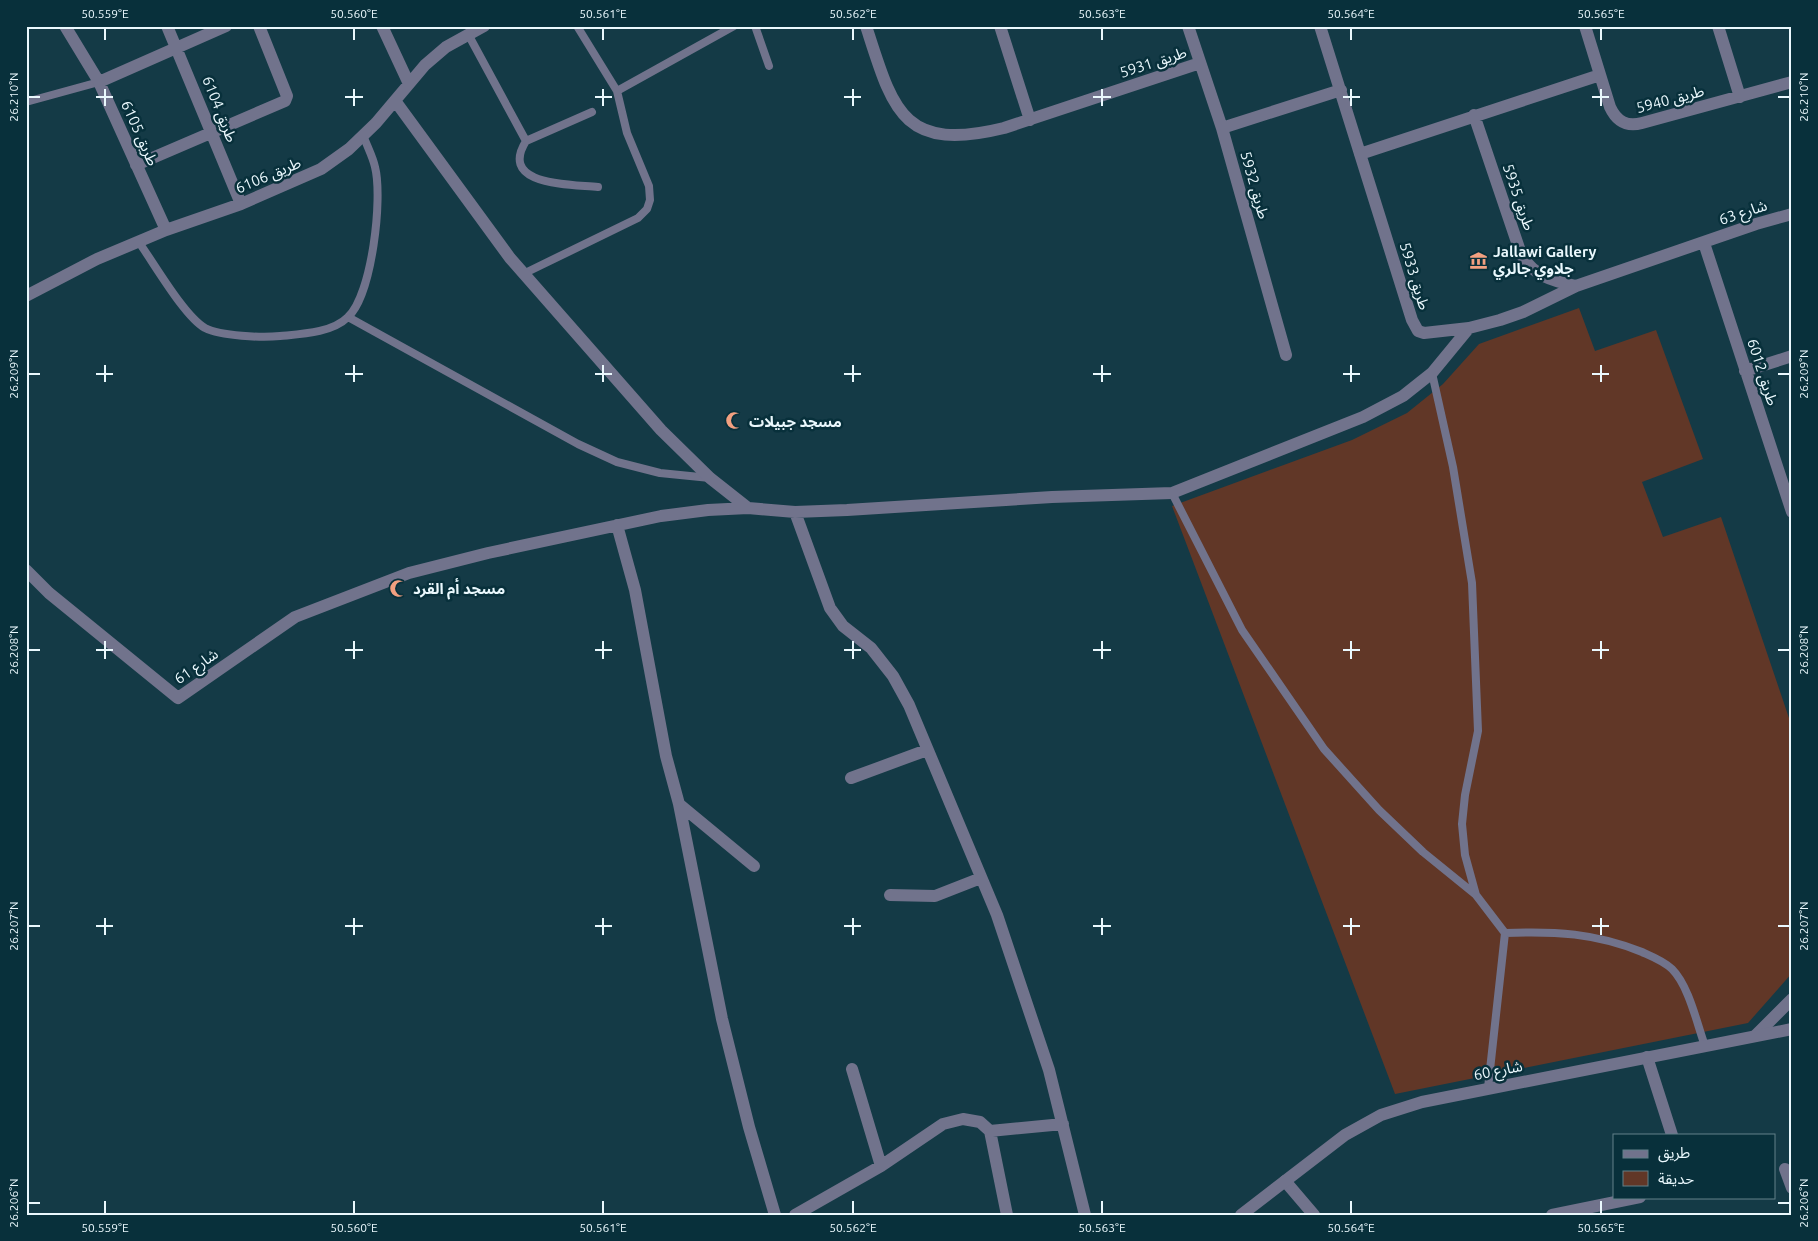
<svg xmlns="http://www.w3.org/2000/svg" width="1818" height="1241" font-family="Ubuntu,'Noto Sans Arabic',sans-serif">
  <style>
    .green { fill: #613727 }
    .lines { fill: none; stroke-linecap: round; stroke-linejoin: round }
    .service { stroke: #71738c; stroke-width: 8 }
    .minor { stroke: #71738c; stroke-width: 12 }
    .tertiary { stroke: #71738c; stroke-width: 12 }
    .ticks { fill: none; stroke: #eaf8fd; stroke-width: 2 }
    .labels { text-anchor: middle; dominant-baseline: central; stroke-width: 5; stroke-linejoin: round; paint-order: stroke }
    .street-label { font-size: 15px; fill: #eaf8fd; stroke: #08303b }
    .poi-label { font-size: 15px; font-weight: bold; fill: #eaf8fd; stroke: #08303b; text-anchor: start }
    .neatline { fill: none; stroke: #eaf8fd; stroke-width: 2 }
    .ticks-label { font-size: 12px; text-anchor: middle; fill: #eaf8fd }
  </style>
  <rect width="100%" height="100%" fill="#143a46"/>
  <path class="green" d="M 1579,308 L 1595,351 L 1656,330 L 1703,459 L 1642,482 L 1663,537 L 1721,517 L 1792,727 L 1792,973 L 1748,1023 L 1395,1094 L 1172,506 L 1352,440 L 1407,413 L 1443,384 L 1479,344 Z"/>
  <g class="lines">
    <path class="service" d="M 755,26 L 769,66
      M 468,34 L 526,141 L 592,112
      M 617,91 L 734,26
      M 26,102 L 99,82
      M 526,141 C 498,186 570,184 598,187
      M 138,241 C 154,263 184,316 205,328 C 221,336 262,338 280,336 C 301,334 332,333 348,317 C 372,295 383,198 375,167 C 373,157 367,146 363,135
      M 523,274 L 638,218 L 647,209 L 650,200 L 649,186 L 627,133 L 617,91 L 577,26
      M 348,317 L 578,444 L 617,462 L 660,473 L 710,478
      M 1432,373 L 1453,467 L 1472,583 L 1478,731 L 1465,795 L 1462,824 L 1465,855 L 1476,895
      M 1172,493 L 1242,630 L 1324,749 L 1379,810 L 1423,852 L 1476,895 L 1505,933 L 1488,1088
      M 1505,933 C 1555,931 1595,933 1642,952 C 1651,956 1664,961 1672,969 C 1689,986 1697,1024 1705,1046"/>
    <path class="minor" d="M 65,26 L 99,82 L 166,230
      M 167,26 L 241,204
      M 382,26 L 409,84
      M 866,26 C 893,110 902,153 1004,128 L 1200,63
      M 1000,26 L 1030,120
      M 1188,26 L 1222,128 L 1286,355
      M 1320,26 L 1412,320 L 1418,331 L 1424,333 L 1469,328 L 1500,320 L 1523,312 L 1576,286 L 1756,224 L 1792,214
      M 1585,26 L 1610,107 C 1617,122 1627,127 1642,123 L 1792,82
      M 1718,26 L 1740,97
      M 99,82 L 226,26
      M 396,102 L 510,258 L 661,430 L 710,478 L 748,508
      M 1474,115 L 1521,254 C 1533,276 1553,281 1576,286
      M 1222,128 L 1341,90
      M 1360,154 L 1600,75
      M 136,165 L 285,101 L 287,96 L 259,26
      M 1704,243 L 1792,512
      M 26,296 L 97,259 L 166,230 L 241,204 L 321,169 L 349,149 L 376,123 L 425,65 L 446,47 L 484,26
      M 1745,371 L 1792,356
      M 795,512 L 830,608 L 843,626 L 871,648 L 893,676 L 909,705 L 997,915 L 1049,1070 L 1085,1215
      M 617,525 L 635,590 L 666,756 L 679,804 L 754,866
      M 26,570 L 49,593 L 178,698 L 295,617 L 409,573 L 488,553 L 661,516 L 708,510 L 748,508 L 795,512 L 847,510 L 1052,497 L 1172,493 L 1363,417 L 1403,396 L 1432,373 L 1469,328
      M 851,778 L 927,750
      M 679,804 L 722,1019 L 749,1127 L 775,1215
      M 890,895 L 935,896 L 981,878
      M 1755,1036 L 1792,999
      M 1647,1057 L 1672,1135
      M 852,1069 L 881,1166
      M 990,1131 L 1007,1215
      M 1785,1169 L 1792,1188
      M 1285,1181 L 1314,1215
      M 795,1215 L 881,1166 L 943,1124 L 963,1119 L 980,1122 L 990,1131 L 1063,1124
      M 1552,1215 L 1640,1197"/>
    <path class="tertiary" d="M 1241,1215 L 1345,1135 L 1381,1115 L 1422,1102 L 1792,1029"/>
  </g>
  <path class="ticks" d="M 105,28 L 105,40M 354,28 L 354,40M 603,28 L 603,40M 853,28 L 853,40M 1102,28 L 1102,40M 1351,28 L 1351,40M 1601,28 L 1601,40M 105,89 L 105,106M 354,89 L 354,106M 603,89 L 603,106M 853,89 L 853,106M 1102,89 L 1102,106M 1351,89 L 1351,106M 1601,89 L 1601,106M 28,97 L 40,97M 96,97 L 113,97M 345,97 L 363,97M 595,97 L 612,97M 844,97 L 861,97M 1093,97 L 1111,97M 1343,97 L 1360,97M 1592,97 L 1609,97M 1778,97 L 1790,97M 105,365 L 105,382M 354,365 L 354,382M 603,365 L 603,382M 853,365 L 853,382M 1102,365 L 1102,382M 1351,365 L 1351,382M 1601,365 L 1601,382M 28,374 L 40,374M 96,374 L 113,374M 345,374 L 363,374M 595,374 L 612,374M 844,374 L 861,374M 1093,374 L 1111,374M 1343,374 L 1360,374M 1592,374 L 1609,374M 1778,374 L 1790,374M 105,641 L 105,659M 354,641 L 354,659M 603,641 L 603,659M 853,641 L 853,659M 1102,641 L 1102,659M 1351,641 L 1351,659M 1601,641 L 1601,659M 28,650 L 40,650M 96,650 L 113,650M 345,650 L 363,650M 595,650 L 612,650M 844,650 L 861,650M 1093,650 L 1111,650M 1343,650 L 1360,650M 1592,650 L 1609,650M 1778,650 L 1790,650M 105,918 L 105,935M 354,918 L 354,935M 603,918 L 603,935M 853,918 L 853,935M 1102,918 L 1102,935M 1351,918 L 1351,935M 1601,918 L 1601,935M 28,926 L 40,926M 96,926 L 113,926M 345,926 L 363,926M 595,926 L 612,926M 844,926 L 861,926M 1093,926 L 1111,926M 1343,926 L 1360,926M 1592,926 L 1609,926M 1778,926 L 1790,926M 105,1201 L 105,1214M 354,1201 L 354,1214M 603,1201 L 603,1214M 853,1201 L 853,1214M 1102,1201 L 1102,1214M 1351,1201 L 1351,1214M 1601,1201 L 1601,1214M 28,1203 L 40,1203M 1778,1203 L 1790,1203"/>
  <defs>
    <symbol id="museum-bare" viewBox="-9 -9 18 18"><path d="M0-6L6-3V-2H-6V-3ZM-5-1h2V3h-2ZM-1-1h2V3h-2ZM3-1h2V3H3ZM-6 4H6V6H-6Z" fill="#f2a080" stroke="#08303b" stroke-width="2.5" paint-order="stroke"/></symbol>
    <symbol id="mosque-bare" viewBox="-9 -9 18 18"><path d="M3.5-4.9A6 6 0 1 0 3.5 4.9A5 5 0 1 1 3.5-4.9Z" fill="#f2a080" stroke="#08303b" stroke-width="2.5" paint-order="stroke"/></symbol>
  </defs>
  <g fill-rule="evenodd">
    <use href="#museum-bare" x="1466" y="248" width="25" height="25"/>
    <use href="#mosque-bare" x="722" y="408" width="25" height="25"/>
    <use href="#mosque-bare" x="386" y="576" width="25" height="25"/>
  </g>
  <g class="labels">
    <g class="street-label">
      <text transform="translate(1153 62) rotate(-18)">طريق 5931</text>
      <text transform="translate(1670 99) rotate(-15)">طريق 5940</text>
      <text transform="translate(220 109) rotate(68)">طريق 6104</text>
      <text transform="translate(140 133) rotate(66)">طريق 6105</text>
      <text transform="translate(268 175) rotate(-23)">طريق 6106</text>
      <text transform="translate(1255 185) rotate(74)">طريق 5932</text>
      <text transform="translate(1519 197) rotate(71)">طريق 5935</text>
      <text transform="translate(1743 212) rotate(-18)">شارع 63</text>
      <text transform="translate(1415 276) rotate(73)">طريق 5933</text>
      <text transform="translate(1763 372) rotate(72)">طريق 6012</text>
      <text transform="translate(196 666) rotate(-35)">شارع 61</text>
      <text transform="translate(1498 1070) rotate(-11)">شارع 60</text>
    </g>
    <g class="poi-label">
      <text x="1493" y="251">Jallawi Gallery<tspan x="1493" dy="17">جلاوي جالري</tspan></text>
      <text x="749" y="421">مسجد جبيلات</text>
      <text x="413" y="588">مسجد أم القرد</text>
    </g>
  </g>
  <rect width="1818" height="1241" fill="none" stroke="#08303b" stroke-width="55"/>
  <rect x="1613" y="1134" width="162" height="65" fill="#08303b" stroke="#628089"/>
  <rect x="1623" y="1150" width="25" height="8" fill="#71738c" stroke="#628089"/>
  <text x="1658" y="1158" font-size="15" fill="#eaf8fd">طريق</text>
  <rect x="1623" y="1171" width="25" height="15" fill="#613727" stroke="#628089"/>
  <text x="1658" y="1184" font-size="15" fill="#eaf8fd">حديقة</text>
  <rect x="28" y="28" width="1762" height="1186" class="neatline"/>
  <g class="ticks-label">
    <text x="105" y="18">50.559°E</text>
    <text x="354" y="18">50.560°E</text>
    <text x="603" y="18">50.561°E</text>
    <text x="853" y="18">50.562°E</text>
    <text x="1102" y="18">50.563°E</text>
    <text x="1351" y="18">50.564°E</text>
    <text x="1601" y="18">50.565°E</text>
    <text transform="translate(14 97) rotate(-90)" y="4">26.210°N</text>
    <text transform="translate(1804 97) rotate(-90)" y="4">26.210°N</text>
    <text transform="translate(14 374) rotate(-90)" y="4">26.209°N</text>
    <text transform="translate(1804 374) rotate(-90)" y="4">26.209°N</text>
    <text transform="translate(14 650) rotate(-90)" y="4">26.208°N</text>
    <text transform="translate(1804 650) rotate(-90)" y="4">26.208°N</text>
    <text transform="translate(14 926) rotate(-90)" y="4">26.207°N</text>
    <text transform="translate(1804 926) rotate(-90)" y="4">26.207°N</text>
    <text transform="translate(14 1203) rotate(-90)" y="4">26.206°N</text>
    <text transform="translate(1804 1203) rotate(-90)" y="4">26.206°N</text>
    <text x="105" y="1232">50.559°E</text>
    <text x="354" y="1232">50.560°E</text>
    <text x="603" y="1232">50.561°E</text>
    <text x="853" y="1232">50.562°E</text>
    <text x="1102" y="1232">50.563°E</text>
    <text x="1351" y="1232">50.564°E</text>
    <text x="1601" y="1232">50.565°E</text>
  </g>
</svg>
